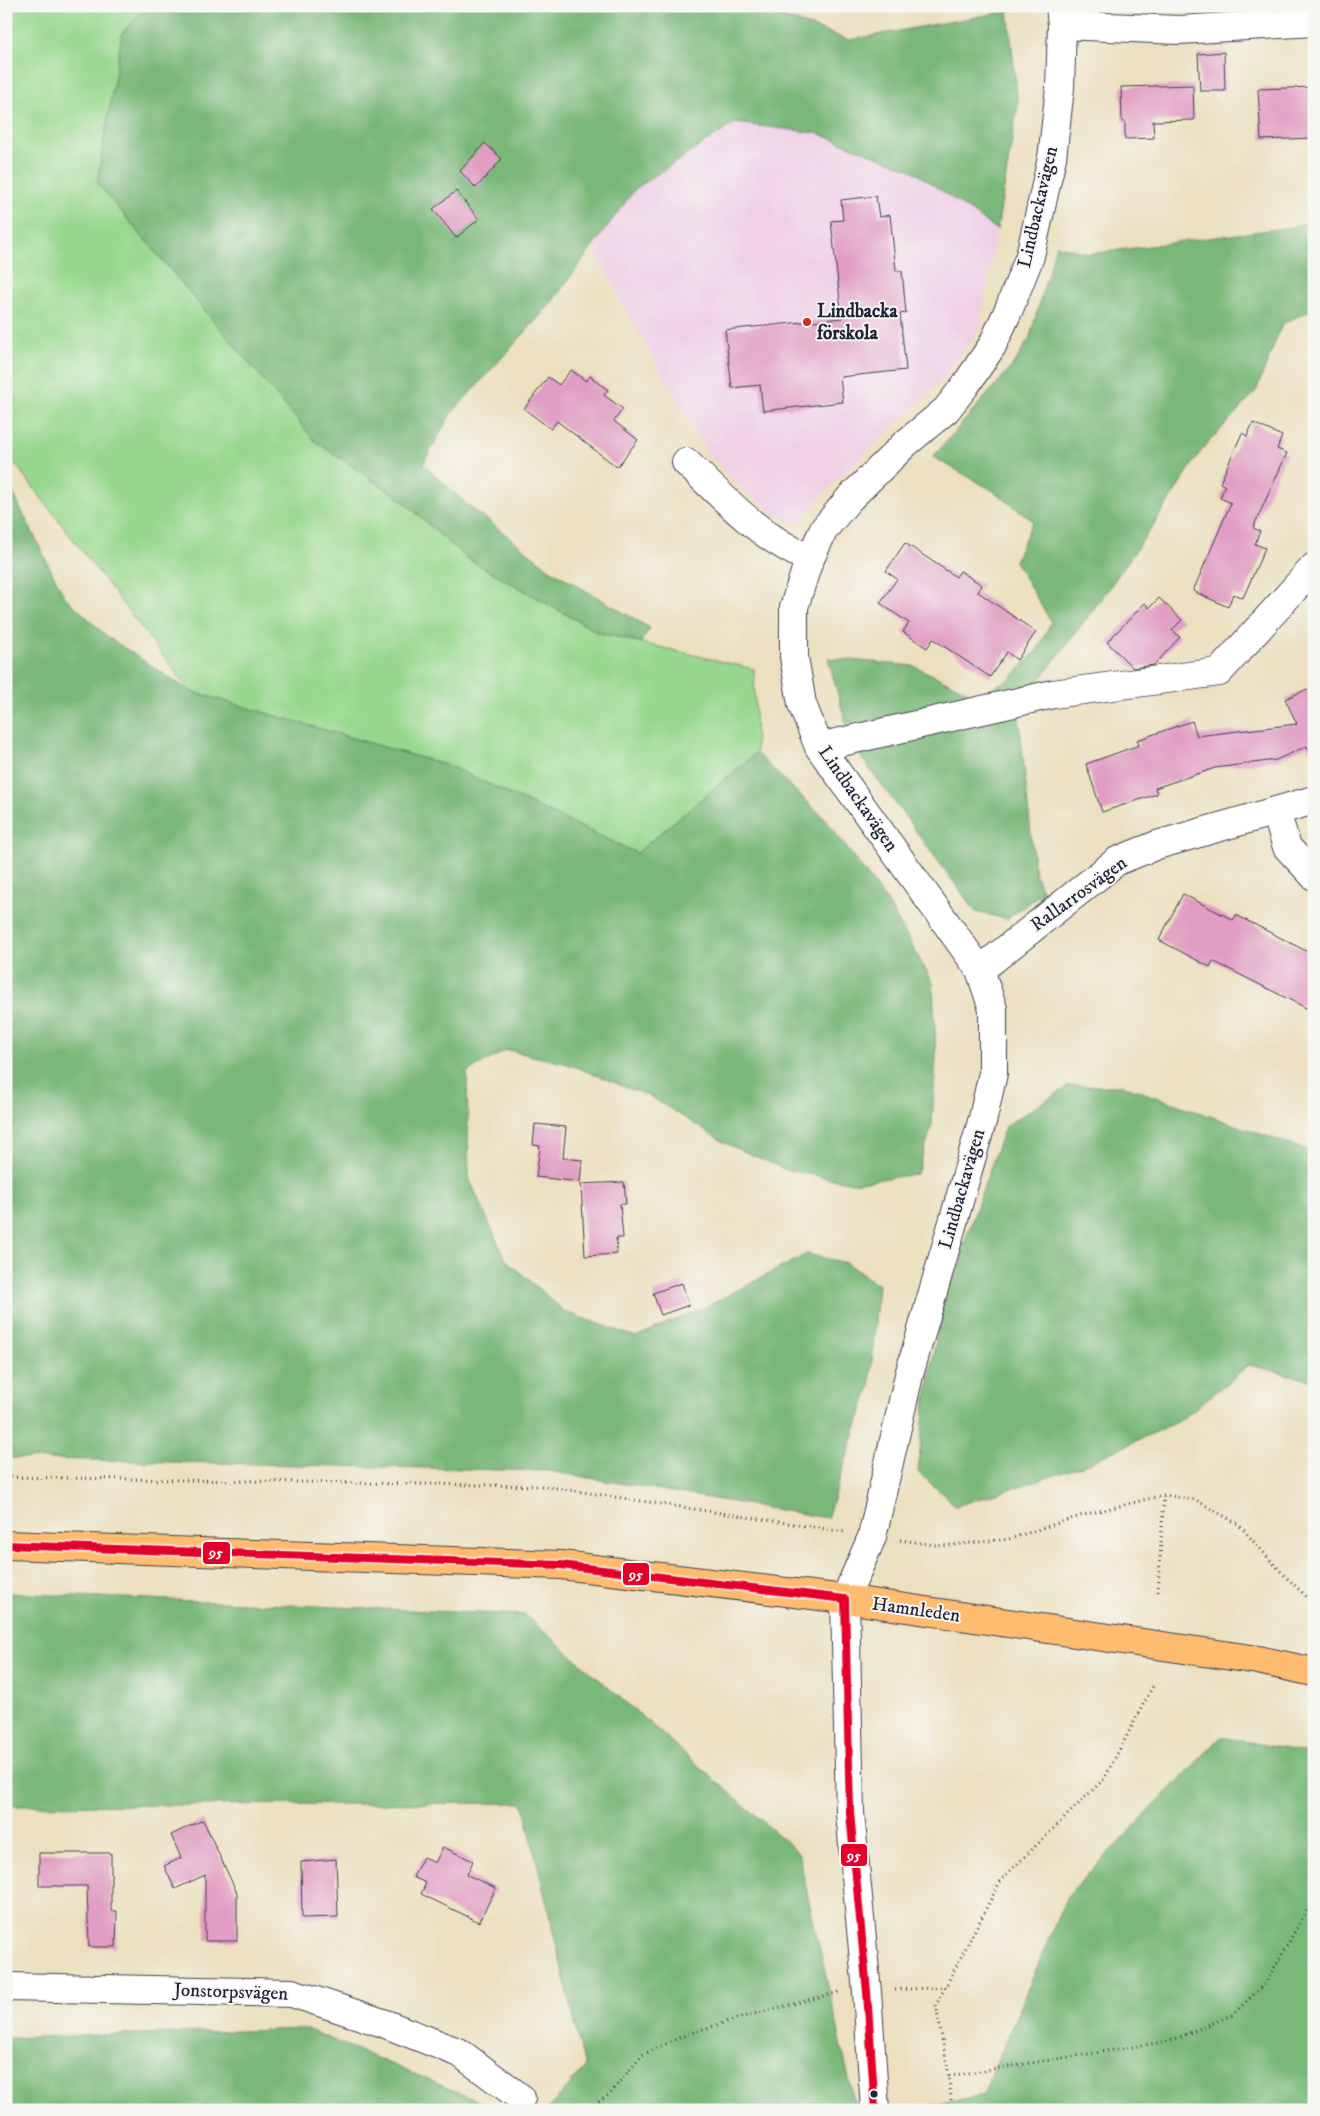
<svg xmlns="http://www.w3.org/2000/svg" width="1320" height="2116" font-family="'IM FELL DW Pica',serif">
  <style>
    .built { fill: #efd0e6 }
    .green { fill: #98d88e; stroke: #5d7d64 }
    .forest { fill: #7ab879; stroke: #4e6d5a }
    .building { fill: #e19dc3 }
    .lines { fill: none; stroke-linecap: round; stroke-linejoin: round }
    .minor-casing { stroke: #403e4f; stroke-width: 30 }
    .major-casing { stroke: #403e4f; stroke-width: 30 }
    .path { stroke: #403e4f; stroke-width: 3; stroke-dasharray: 1 4; stroke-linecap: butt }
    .minor { stroke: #fff; stroke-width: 28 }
    .major { stroke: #febc70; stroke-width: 28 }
    .bus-1-casing { stroke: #f6f6f2; stroke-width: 11 }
    .bus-1 { stroke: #e4002b; stroke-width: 8 }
    .poi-dot { fill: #c8321e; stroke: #f6f6f2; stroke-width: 2 }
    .bus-dot { fill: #22223b; stroke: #f6f6f2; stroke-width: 2 }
    .labels { text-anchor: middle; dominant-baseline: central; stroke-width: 4; stroke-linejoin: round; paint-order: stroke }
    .street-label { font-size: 19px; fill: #22223b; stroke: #f6f6f2 }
    .poi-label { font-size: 19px; font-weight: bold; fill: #22223b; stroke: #f6f6f2; text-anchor: start }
    .line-badge { stroke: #f6f6f2; stroke-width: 2 }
    .badge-label { font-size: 14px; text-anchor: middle; font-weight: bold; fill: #fff }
  </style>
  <rect width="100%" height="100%" fill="#f6f6f2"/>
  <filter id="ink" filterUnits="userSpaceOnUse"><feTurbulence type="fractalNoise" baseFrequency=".02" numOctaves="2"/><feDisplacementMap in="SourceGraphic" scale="10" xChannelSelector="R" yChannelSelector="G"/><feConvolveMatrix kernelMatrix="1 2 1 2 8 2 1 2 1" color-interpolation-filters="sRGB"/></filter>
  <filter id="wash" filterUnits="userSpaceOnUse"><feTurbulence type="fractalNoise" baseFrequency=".0096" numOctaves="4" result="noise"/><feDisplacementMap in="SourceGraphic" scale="20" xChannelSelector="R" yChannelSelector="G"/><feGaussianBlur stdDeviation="1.12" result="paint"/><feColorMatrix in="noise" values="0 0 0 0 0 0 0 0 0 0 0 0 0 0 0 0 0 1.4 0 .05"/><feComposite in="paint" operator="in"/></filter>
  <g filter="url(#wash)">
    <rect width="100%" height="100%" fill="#ece0c0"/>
    <path class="built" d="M 735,123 L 817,133 L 912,170 L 997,230 L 979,329 L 943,379 L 823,493 L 799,524 L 775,515 L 732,480 L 709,454 L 629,316 L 593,245 L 635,189 Z"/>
    <path class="green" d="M 6,6 L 148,6 L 122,34 L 315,441 L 402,500 L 465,557 L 599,633 L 754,669 L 756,753 L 637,853 L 449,766 L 190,691 L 6,452 Z"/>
    <path class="forest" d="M 148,6 L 753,6 L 849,40 L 1008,11 L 1018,104 L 997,230 L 912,170 L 817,133 L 735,123 L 635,189 L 549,306 L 450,415 L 423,464 L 464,502 L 551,570 L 650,628 L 641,642 L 599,633 L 465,557 L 402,500 L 315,441 L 97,183 L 122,33 Z
      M 1314,221 L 1314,309 L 1282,324 L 1256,391 L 1201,451 L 1150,530 L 1102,598 L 1018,708 L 1035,874 L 1043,892 L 1007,919 L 976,912 L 852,745 L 828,658 L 914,666 L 977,696 L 1010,679 L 1038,649 L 1051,622 L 1015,561 L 1033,521 L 992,490 L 933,457 L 1014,364 L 1030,337 L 1056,245 L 1089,254 L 1291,227 Z
      M 6,479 L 64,596 L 109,638 L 190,691 L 449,766 L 637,853 L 756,753 L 825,819 L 888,903 L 933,983 L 936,1057 L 932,1125 L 917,1174 L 852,1183 L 784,1169 L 725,1143 L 653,1098 L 568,1064 L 507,1050 L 467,1072 L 469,1178 L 505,1259 L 565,1312 L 636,1337 L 705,1307 L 807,1254 L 846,1263 L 878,1285 L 870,1386 L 827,1518 L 548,1471 L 6,1458 Z
      M 1069,1086 L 1125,1086 L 1314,1153 L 1314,1381 L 1249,1365 L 1181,1420 L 1080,1467 L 956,1506 L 918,1472 L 924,1410 L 941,1310 L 1005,1126 Z
      M 6,1593 L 525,1615 L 798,1852 L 856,2110 L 547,2110 L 585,2067 L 523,1803 L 6,1806 Z
      M 1221,1737 L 1314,1754 L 1314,2110 L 905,2110 L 983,2095 L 1067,1896 Z
      M 307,2029 L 500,2110 L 6,2110 L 6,2038 Z"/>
    <g id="blocks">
      <path class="building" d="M 1224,52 L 1225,91 L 1200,91 L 1198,54 Z
        M 1193,85 L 1194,120 L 1153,121 L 1154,138 L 1125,139 L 1125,122 L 1122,122 L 1121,87 Z
        M 1314,87 L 1314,138 L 1261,140 L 1258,89 Z
        M 485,143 L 502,159 L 476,188 L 460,171 Z
        M 456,191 L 479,219 L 456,238 L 433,209 Z
        M 876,196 L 879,217 L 890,215 L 896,271 L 902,271 L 906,313 L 900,314 L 906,370 L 840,377 L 843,402 L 763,411 L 760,385 L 732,388 L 725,330 L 842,318 L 831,221 L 843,220 L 841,200 Z
        M 571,370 L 586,381 L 590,376 L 608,390 L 604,395 L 623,409 L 614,421 L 638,440 L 617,467 L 557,421 L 551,429 L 524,409 L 548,377 L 559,385 Z
        M 1253,423 L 1282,436 L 1277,449 L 1287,453 L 1253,528 L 1260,531 L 1255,544 L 1265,548 L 1243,598 L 1233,594 L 1228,607 L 1193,591 L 1231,503 L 1220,498 L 1225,486 L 1220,483 L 1242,433 L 1247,436 Z
        M 905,543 L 956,577 L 960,571 L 982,585 L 978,592 L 1036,632 L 1017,660 L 1007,652 L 990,677 L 933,639 L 927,648 L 903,632 L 909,623 L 880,603 L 897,579 L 886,571 Z
        M 1159,598 L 1182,620 L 1172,630 L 1180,637 L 1154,665 L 1133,668 L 1107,642 L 1145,603 L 1149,608 Z
        M 1314,686 L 1314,761 L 1307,746 L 1276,760 L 1215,768 L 1155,788 L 1157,794 L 1102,812 L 1086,764 L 1139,745 L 1137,740 L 1192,721 L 1197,736 L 1297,724 L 1285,699 Z
        M 1183,894 L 1233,920 L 1236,915 L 1314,955 L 1314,1012 L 1213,961 L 1210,967 L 1159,940 Z
        M 535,1124 L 566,1127 L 563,1158 L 582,1160 L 580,1182 L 536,1177 L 540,1146 L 533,1145 Z
        M 624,1182 L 626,1204 L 620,1204 L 623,1238 L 616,1238 L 617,1254 L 585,1256 L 581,1184 Z
        M 682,1283 L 689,1305 L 661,1315 L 653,1293 Z
        M 203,1820 L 237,1893 L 237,1941 L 205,1941 L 205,1875 L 175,1889 L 164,1866 L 181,1858 L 171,1835 Z
        M 443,1847 L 473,1861 L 467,1875 L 496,1888 L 479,1922 L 421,1894 L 426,1883 L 413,1877 L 423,1857 L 435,1863 Z
        M 39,1853 L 111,1853 L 111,1911 L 117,1911 L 116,1947 L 89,1947 L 87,1886 L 39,1886 Z
        M 336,1859 L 338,1917 L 302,1918 L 301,1862 Z"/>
    </g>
  </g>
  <g filter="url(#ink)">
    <use href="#blocks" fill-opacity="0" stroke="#403e4f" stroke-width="1"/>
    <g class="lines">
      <defs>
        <path id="minor" d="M 1062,25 L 1179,30 L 1314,22
          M 686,462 C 726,500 759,537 810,559
          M 819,747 L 1053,694 L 1219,672 L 1314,567
          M 1276,812 L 1287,847 L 1314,876
          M 980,970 L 1117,861 L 1157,845 L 1314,800
          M 6,1987 L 292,1993 L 383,2023 L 460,2053 L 521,2098
          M 875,2110 L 867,1992 L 850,1813 L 845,1599 L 872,1537 L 909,1375 L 983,1118 L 993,1073 L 993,1009 L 980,970 L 819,747 L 802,704 L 794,657 L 794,607 L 808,563 L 824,529 L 849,499 L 905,444 L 946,410 L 965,386 L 992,346 L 1009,309 L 1030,256 L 1052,158 L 1060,88 L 1062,25 L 1060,6"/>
        <path id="major" d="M 6,1545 L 561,1565 L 845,1599 L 1258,1660 L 1314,1672"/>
      </defs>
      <use href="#minor" class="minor-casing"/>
      <use href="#major" class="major-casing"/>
      <path class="path" d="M 6,1477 L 543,1486 L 845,1532
        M 900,1540 L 942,1546 L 1009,1539 L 1083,1515 L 1164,1495 L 1196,1500 L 1238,1524 L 1281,1572 L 1314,1604
        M 1158,1592 L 1164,1495
        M 895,1990 L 946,1987
        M 949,2076 L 1170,2041 L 1232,2015 L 1265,1984 L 1314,1898
        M 586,2110 L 609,2095 L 642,2055 L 687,2034 L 743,2017 L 839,1992
        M 952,2110 L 949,2076 L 936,2005 L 1001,1880 L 1104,1779 L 1153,1686"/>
      <use href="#minor" class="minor"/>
      <use href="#major" class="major"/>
      <defs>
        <path id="bus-1" d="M 6,1545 L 561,1565 L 845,1599
          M 845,1599 L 850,1813 L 867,1992 L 875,2110"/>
      </defs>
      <use href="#bus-1" class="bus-1-casing"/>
      <use href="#bus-1" class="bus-1"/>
    </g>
  </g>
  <circle class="poi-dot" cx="807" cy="322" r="5"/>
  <circle class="bus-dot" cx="874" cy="2094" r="4.5"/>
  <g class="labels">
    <g class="street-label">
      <text transform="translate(1038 207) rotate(-77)">Lindbackavägen</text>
      <text transform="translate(858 799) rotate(55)">Lindbackavägen</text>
      <text transform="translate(1079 894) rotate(-36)">Rallarrosvägen</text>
      <text transform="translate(962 1189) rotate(-74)">Lindbackavägen</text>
      <text transform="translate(916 1610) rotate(8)">Hamnleden</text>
      <text transform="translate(231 1992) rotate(2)">Jonstorpsvägen</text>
    </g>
    <g class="poi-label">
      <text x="817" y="311">Lindbacka<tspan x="817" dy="22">förskola</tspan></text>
    </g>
  </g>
  <g class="line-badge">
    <rect x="202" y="1541" width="29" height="24" rx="5" fill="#e4002b"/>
    <rect x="622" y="1562" width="28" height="24" rx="5" fill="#e4002b"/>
    <rect x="840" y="1843" width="28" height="24" rx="5" fill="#e4002b"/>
  </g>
  <g class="badge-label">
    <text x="216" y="1557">95</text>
    <text x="636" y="1579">95</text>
    <text x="854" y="1860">95</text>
  </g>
  <rect width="1320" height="2116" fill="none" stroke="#f6f6f2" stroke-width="25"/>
</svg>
